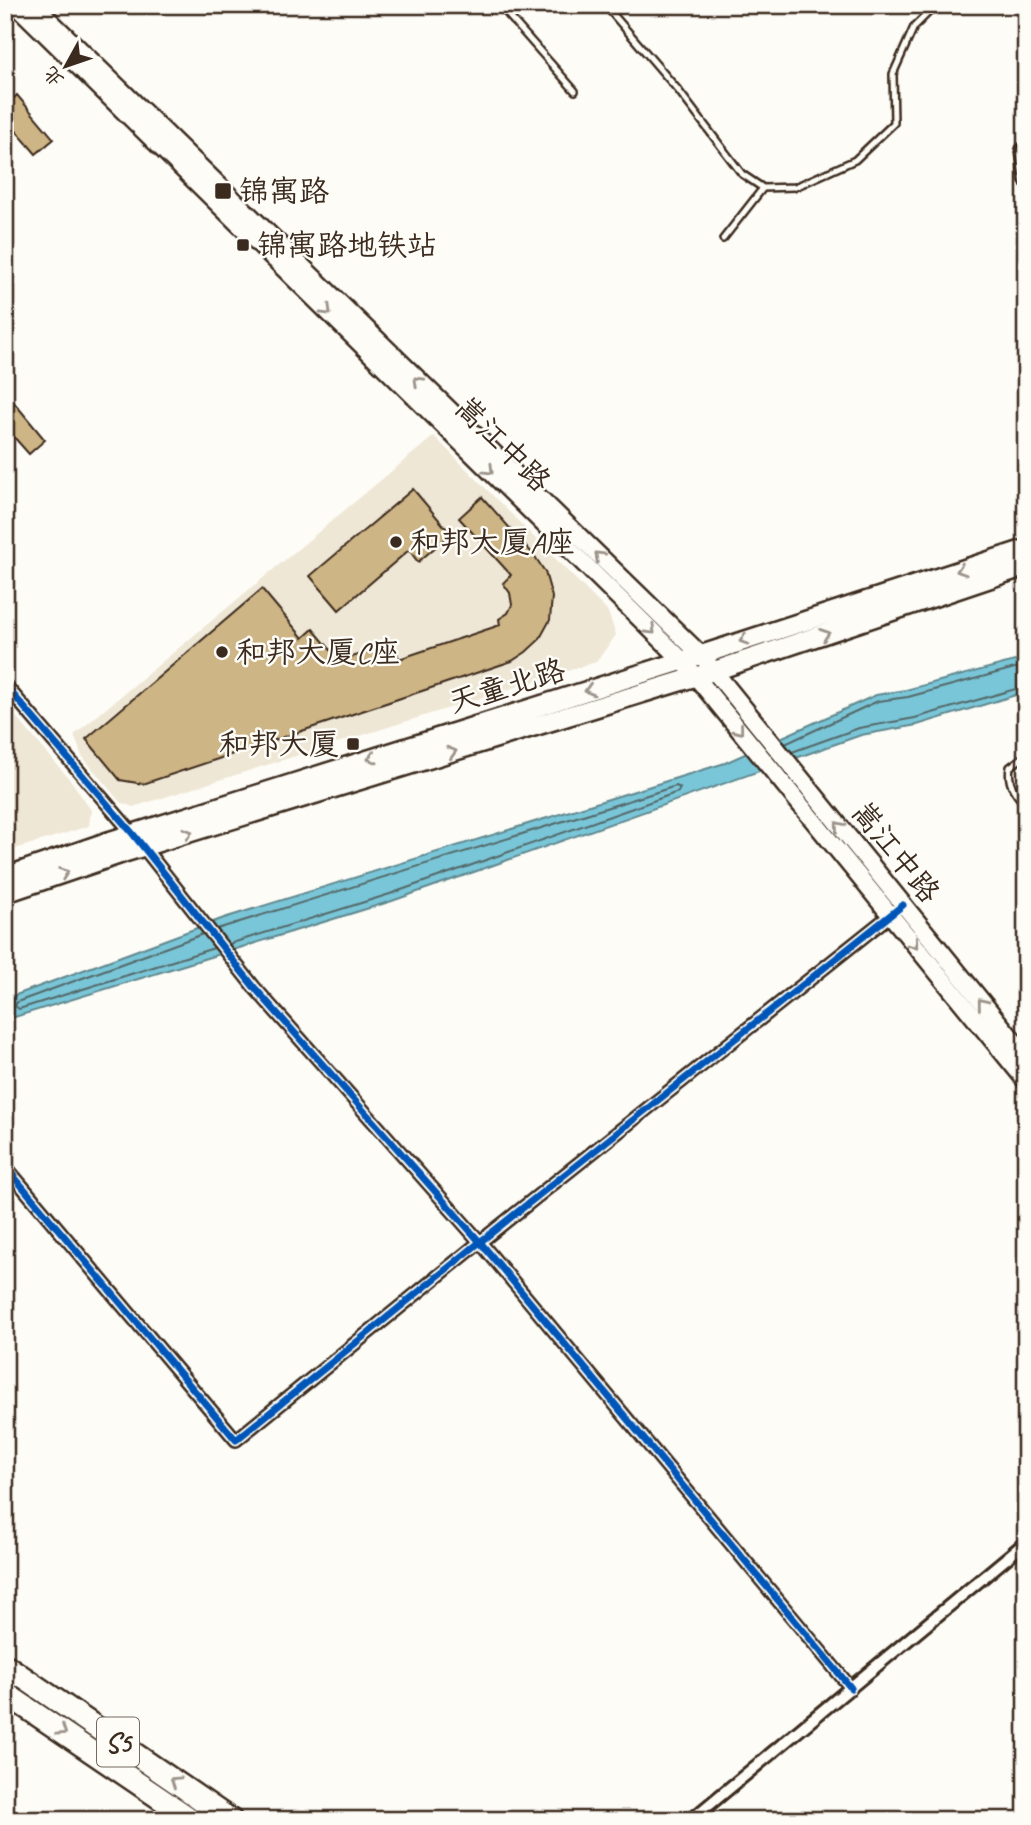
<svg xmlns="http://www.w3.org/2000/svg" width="1031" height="1825" font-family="Caveat,'LXGW WenKai TC',sans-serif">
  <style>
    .built { fill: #efe7d5 }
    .water { fill: #79c6d8; stroke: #60888e; stroke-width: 2 }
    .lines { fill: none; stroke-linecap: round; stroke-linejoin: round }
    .shore { stroke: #546868; stroke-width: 2 }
    .building { fill: #ceb585; stroke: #3b2a1e; stroke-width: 2 }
    .lane-casing { stroke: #3b2a1e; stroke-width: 10 }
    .street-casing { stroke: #3b2a1e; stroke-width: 16 }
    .secondary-casing { stroke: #3b2a1e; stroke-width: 21 }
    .primary-casing { stroke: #3b2a1e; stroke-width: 23 }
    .highway-casing { stroke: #3b2a1e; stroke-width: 26 }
    .lane { stroke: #fdfcf7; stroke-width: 5 }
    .street { stroke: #fdfcf7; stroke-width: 10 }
    .secondary { stroke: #fdfcf7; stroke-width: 16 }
    .primary { stroke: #fdfcf7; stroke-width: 18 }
    .highway { stroke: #fdfcf7; stroke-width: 21 }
    .cycleway-casing { stroke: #fdfcf7; stroke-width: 11 }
    .cycleway { stroke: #0057b8; stroke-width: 7 }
    .oneway { stroke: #9c938a }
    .poi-dot { fill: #3b2a1e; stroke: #fdfcf7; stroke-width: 2.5 }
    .labels { text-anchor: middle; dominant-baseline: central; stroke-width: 5; stroke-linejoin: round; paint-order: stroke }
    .shield { fill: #fdfcf7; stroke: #75695f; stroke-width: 2 }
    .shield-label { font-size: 28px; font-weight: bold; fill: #3b2a1e }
    .poi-label { font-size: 30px; fill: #3b2a1e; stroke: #fdfcf7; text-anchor: start }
    .street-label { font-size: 30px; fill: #3b2a1e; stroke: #fdfcf7 }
  </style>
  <rect width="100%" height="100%" fill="#fdfcf7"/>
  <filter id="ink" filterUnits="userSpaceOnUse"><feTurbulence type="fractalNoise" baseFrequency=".0143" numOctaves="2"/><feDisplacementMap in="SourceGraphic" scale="14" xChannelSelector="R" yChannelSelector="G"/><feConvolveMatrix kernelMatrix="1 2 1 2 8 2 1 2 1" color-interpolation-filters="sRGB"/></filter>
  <g filter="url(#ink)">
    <path class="built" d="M 434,436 L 608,612 L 616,635 L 596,662 L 133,807 L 120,802 L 82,756 L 74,735 Z
      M 5,704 L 72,782 L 91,810 L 89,826 L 5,852 Z"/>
    <path class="water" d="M 1026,658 L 1026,692 L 917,725 L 861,735 L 392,901 L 5,1020 L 5,999 L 224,918 L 725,763 L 876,695 L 906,690 Z"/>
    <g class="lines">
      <path class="shore" d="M 785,744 L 878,701 L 908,697 L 1026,665
        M 792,752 L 859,728 L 915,718 L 1026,686
        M 217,929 L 676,786 L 680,788 L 678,792 L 390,894 L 229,944
        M 203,934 L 17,1002 L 15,1006 L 19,1009 L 214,948"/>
    </g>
    <path class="building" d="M 5,88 L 14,98 L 17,95 L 54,139 L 36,154 L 5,118 Z
      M 12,400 L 45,440 L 29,454 L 5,427 L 5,406 Z
      M 413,489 L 451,534 L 418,562 L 409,550 L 339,610 L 310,576 Z
      M 482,497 L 534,555 L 545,572 L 552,597 L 550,620 L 539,640 L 526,652 L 512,661 L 143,784 L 120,780 L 86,739 L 262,589 L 303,638 L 313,629 L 340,661 L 394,643 L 399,659 L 500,625 L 499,619 L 508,613 L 512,605 L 510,593 L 503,583 L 511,575 L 459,518 Z"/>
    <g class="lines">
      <defs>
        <path id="lane" d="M 490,5 L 502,8 L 575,91
          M 605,5 L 678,90 L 742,174 L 763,188 L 795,187 L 855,160 L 894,123 L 893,74 L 914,27 L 936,5
          M 723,239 L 763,188
          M 1026,755 L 1010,767 C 1007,784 1015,793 1026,806"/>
        <path id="street" d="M 1026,147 L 1022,150 L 1026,181
          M 5,685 L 133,834 L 254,987 L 480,1242 L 851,1688
          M 5,1166 L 236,1440 L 480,1242 L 903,905
          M 691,1820 L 1026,1542"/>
        <path id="secondary" d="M 16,5 L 683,661 L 1026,1081
          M 34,5 L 701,655 L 1026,1056"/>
        <path id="primary" d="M 5,877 L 110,841 L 701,655 L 1026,549
          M 5,893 L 123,853 L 714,671 L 1026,566"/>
        <path id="highway" d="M 5,1665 L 231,1820
          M 5,1693 L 192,1820"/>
      </defs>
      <use href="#lane" class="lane-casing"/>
      <use href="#street" class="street-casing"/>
      <use href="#secondary" class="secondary-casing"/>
      <use href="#primary" class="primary-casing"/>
      <use href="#highway" class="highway-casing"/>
      <use href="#lane" class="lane"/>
      <use href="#street" class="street"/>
      <use href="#secondary" class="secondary"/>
      <use href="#primary" class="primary"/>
      <use href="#highway" class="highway"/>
      <defs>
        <path id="cycleway" d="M 5,685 L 133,834 L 254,987 L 480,1242 L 851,1688
          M 5,1166 L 236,1440 L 480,1242 L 903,905"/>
      </defs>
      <use href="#cycleway" class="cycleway-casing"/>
      <use href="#cycleway" class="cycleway"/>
    </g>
    <defs><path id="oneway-chevron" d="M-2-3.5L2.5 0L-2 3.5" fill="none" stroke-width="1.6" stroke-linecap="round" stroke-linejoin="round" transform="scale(1.75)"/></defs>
    <g class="oneway">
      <use href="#oneway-chevron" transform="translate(327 311) rotate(45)"/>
      <use href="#oneway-chevron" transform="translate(418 381) rotate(-136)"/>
      <use href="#oneway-chevron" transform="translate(489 470) rotate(45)"/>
      <use href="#oneway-chevron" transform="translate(599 556) rotate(-136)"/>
      <use href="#oneway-chevron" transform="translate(961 570) rotate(162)"/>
      <use href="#oneway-chevron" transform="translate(651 630) rotate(45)"/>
      <use href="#oneway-chevron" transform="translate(825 634) rotate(-19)"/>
      <use href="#oneway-chevron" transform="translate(744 640) rotate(161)"/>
      <use href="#oneway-chevron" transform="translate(589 690) rotate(163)"/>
      <use href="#oneway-chevron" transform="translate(739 730) rotate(51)"/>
      <use href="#oneway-chevron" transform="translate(452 752) rotate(-17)"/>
      <use href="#oneway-chevron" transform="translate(372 758) rotate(163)"/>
      <use href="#oneway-chevron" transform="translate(839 826) rotate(-129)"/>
      <use href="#oneway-chevron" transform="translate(188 833) rotate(-17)"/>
      <use href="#oneway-chevron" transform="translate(64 873) rotate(-19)"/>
      <use href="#oneway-chevron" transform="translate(914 944) rotate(51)"/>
      <use href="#oneway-chevron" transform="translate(982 1003) rotate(-129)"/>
      <use href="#oneway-chevron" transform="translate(62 1731) rotate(34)"/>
      <use href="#oneway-chevron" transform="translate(175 1781) rotate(-146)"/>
    </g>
  </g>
  <g class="poi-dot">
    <rect x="214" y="182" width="18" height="18" rx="3.5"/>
    <rect x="236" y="238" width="14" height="14" rx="3.5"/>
    <circle cx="396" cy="542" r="7"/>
    <circle cx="222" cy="652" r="7"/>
    <rect x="346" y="737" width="14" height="14" rx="3.5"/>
  </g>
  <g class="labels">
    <rect class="shield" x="97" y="1717.5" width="42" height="49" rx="5"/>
    <g class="shield-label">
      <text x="118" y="1742">S5</text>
    </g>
    <g class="poi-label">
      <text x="239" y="191">锦寓路</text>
      <text x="257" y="245">锦寓路地铁站</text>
      <text x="410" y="542">和邦大厦A座</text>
      <text x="236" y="652">和邦大厦C座</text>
      <text x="339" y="744" text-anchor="end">和邦大厦</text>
    </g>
    <g class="street-label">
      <text transform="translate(503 444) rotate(45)">嵩江中路</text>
      <text transform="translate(507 686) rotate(-17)">天童北路</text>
      <text transform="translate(896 852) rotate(51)">嵩江中路</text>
    </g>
  </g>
  <rect width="1031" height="1825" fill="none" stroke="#fdfcf7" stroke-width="28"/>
  <rect x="14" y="14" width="1003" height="1797" fill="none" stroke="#3b2a1e" stroke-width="2.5" filter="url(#ink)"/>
  <g transform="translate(66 66) rotate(230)" stroke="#fdfcf7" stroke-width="5" paint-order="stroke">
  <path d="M0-5L12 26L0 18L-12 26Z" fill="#3b2a1e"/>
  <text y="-10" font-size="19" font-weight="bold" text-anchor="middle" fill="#3b2a1e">北</text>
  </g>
</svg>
